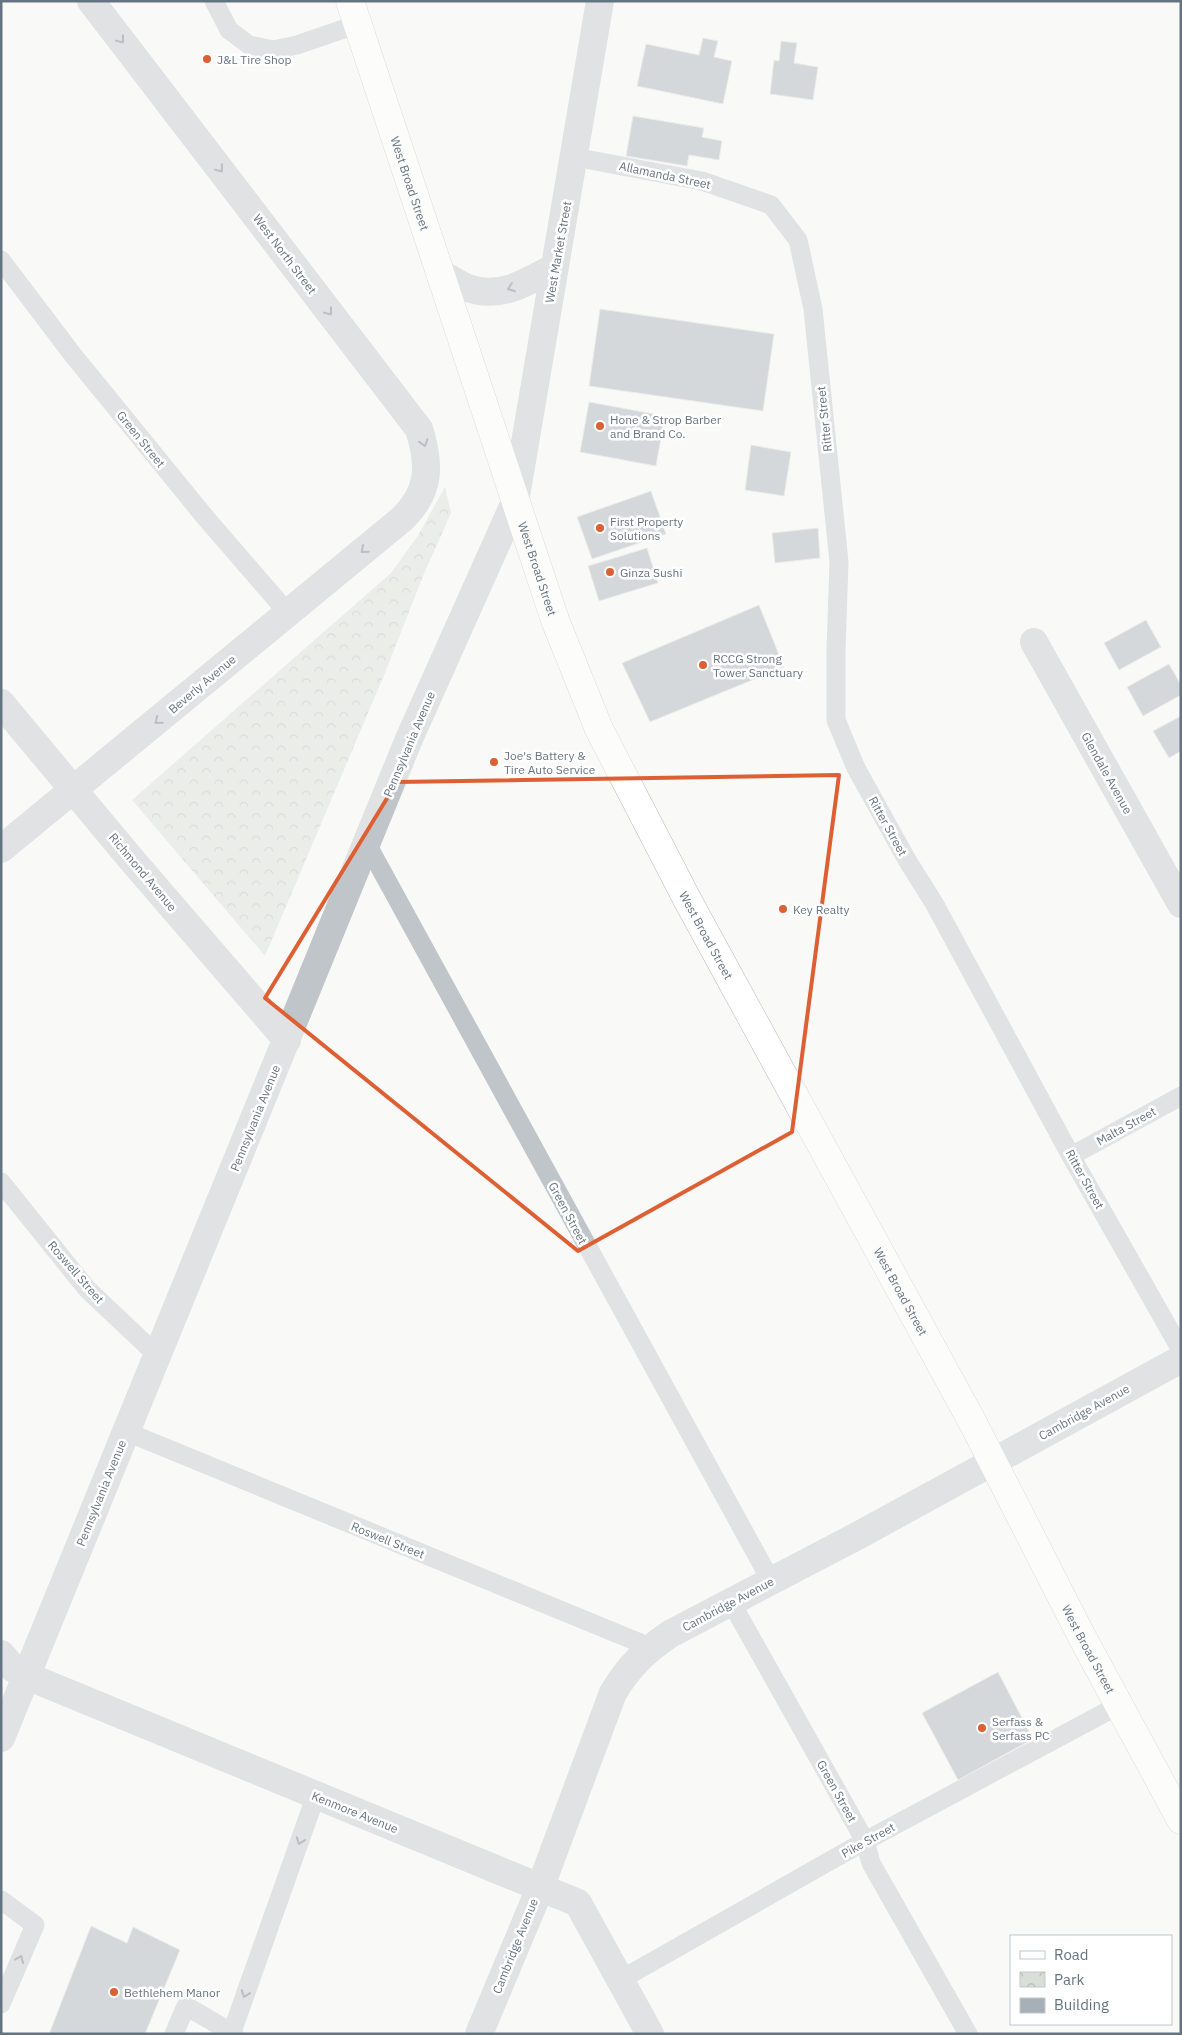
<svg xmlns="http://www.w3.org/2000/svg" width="1182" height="2035" font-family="'IBM Plex Sans',sans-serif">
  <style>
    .park { fill: url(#park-crowns) }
    .building { fill: #a8b0b7; stroke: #dbdbda }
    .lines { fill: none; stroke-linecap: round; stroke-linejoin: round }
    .primary-casing { stroke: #b4b9bd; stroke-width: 29 }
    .service { stroke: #c0c5c9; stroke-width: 19 }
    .minor { stroke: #c0c5c9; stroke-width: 28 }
    .tertiary { stroke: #c0c5c9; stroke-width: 28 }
    .primary { stroke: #fff; stroke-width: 28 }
    .oneway { stroke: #6a7885 }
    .marked { fill: none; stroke: #dd6034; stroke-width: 4; stroke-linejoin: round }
    .poi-dot { fill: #dd6034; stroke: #fff; stroke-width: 2 }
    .labels { text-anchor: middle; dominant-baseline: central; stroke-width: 5; stroke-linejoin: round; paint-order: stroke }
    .poi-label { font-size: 12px; fill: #667481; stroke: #fff; text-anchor: start }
    .street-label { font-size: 12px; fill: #667481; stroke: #fff }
  </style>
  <defs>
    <pattern id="park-crowns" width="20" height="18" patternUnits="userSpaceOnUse" patternTransform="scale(1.25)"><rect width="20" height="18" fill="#d9ded7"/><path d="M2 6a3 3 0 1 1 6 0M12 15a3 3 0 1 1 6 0" fill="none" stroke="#b4b9b4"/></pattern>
  </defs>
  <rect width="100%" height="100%" fill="#f9f9f7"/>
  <path class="park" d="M 445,487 L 451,513 L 423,576 L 385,673 L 265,956 L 132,800 L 391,573 L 417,537 Z"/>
  <path class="building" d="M 703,38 L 718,41 L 714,57 L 732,61 L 723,104 L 637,86 L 646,44 L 699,55 Z
    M 781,41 L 797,43 L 794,63 L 818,67 L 813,100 L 770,94 L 774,60 L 779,61 Z
    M 633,116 L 704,128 L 702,137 L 722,141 L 719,160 L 689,155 L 687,166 L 626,156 Z
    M 600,309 L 774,334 L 763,411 L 589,386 Z
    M 589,402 L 665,416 L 656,466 L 580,452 Z
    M 751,445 L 791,452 L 784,496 L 745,490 Z
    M 651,491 L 666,534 L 592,559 L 577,517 Z
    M 818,528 L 820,558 L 775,563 L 772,533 Z
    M 647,548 L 658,583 L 599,601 L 588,566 Z
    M 759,605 L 784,667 L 650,722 L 622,663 Z
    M 1146,620 L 1161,647 L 1119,670 L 1104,643 Z
    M 1169,664 L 1181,685 L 1181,695 L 1143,716 L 1127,687 Z
    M 1181,716 L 1181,751 L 1169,758 L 1153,731 Z
    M 998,1672 L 1033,1739 L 958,1780 L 922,1713 Z
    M 91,1926 L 127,1943 L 133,1927 L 180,1950 L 145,2034 L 49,2034 Z"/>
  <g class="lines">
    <defs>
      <g id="primary">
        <path id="s1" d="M 350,1 L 555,620 L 599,729 L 688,901 L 973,1423 L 1081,1635 L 1181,1820"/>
      </g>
    </defs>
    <use href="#primary" class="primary-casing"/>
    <path class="service" d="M 214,1 L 229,30 L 249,45 L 273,50 L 297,45 L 358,24
      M 574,157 L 702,181 L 771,205 L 798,240 L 813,309 L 839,562 L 836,651 L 836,720 L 856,768 L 907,860 L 934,903 L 1071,1156 L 1181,1350
      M 1,260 L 73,355 L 205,517 L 288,613
      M 367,844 L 771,1581
      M 1071,1156 L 1181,1096
      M 1,1182 L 87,1289 L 158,1356
      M 127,1432 L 650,1647
      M 731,1602 L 865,1841 L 871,1863 L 968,2034
      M 1,1900 L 35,1925 L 1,2004
      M 620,1980 L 865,1841 L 1119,1705
      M 232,2032 L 316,1795
      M 174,2034 L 186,2006 L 234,2034"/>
    <path class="minor" d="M 440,273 C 450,278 460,286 471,289 C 501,299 529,281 555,267
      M 515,502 L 600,1
      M 1034,642 L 1181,904
      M 1,703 L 131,859 L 287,1040
      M 1,849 L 402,519 C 431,491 430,464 419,429 L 91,1
      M 1,1654 L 14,1669 L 27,1676 L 578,1903 L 650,2034
      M 479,2034 L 540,1888 L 613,1693 C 629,1666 644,1652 670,1634 L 859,1535 L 1181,1359"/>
    <path class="tertiary" d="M 1,1738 L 409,739 L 515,502"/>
    <use href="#primary" class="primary"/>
  </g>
  <defs><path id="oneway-chevron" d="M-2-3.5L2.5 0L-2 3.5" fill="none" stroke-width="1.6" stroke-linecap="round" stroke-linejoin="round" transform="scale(1.25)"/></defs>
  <g class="oneway">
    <use href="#oneway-chevron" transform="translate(121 40) rotate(53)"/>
    <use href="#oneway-chevron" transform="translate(220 169) rotate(53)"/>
    <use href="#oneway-chevron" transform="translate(511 288) rotate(160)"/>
    <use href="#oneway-chevron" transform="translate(329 312) rotate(53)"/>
    <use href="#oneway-chevron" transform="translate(424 443) rotate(73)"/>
    <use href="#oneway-chevron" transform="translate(364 550) rotate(140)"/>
    <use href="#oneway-chevron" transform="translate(158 721) rotate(140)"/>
    <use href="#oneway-chevron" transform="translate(300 1841) rotate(110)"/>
    <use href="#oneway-chevron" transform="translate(20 1959) rotate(-67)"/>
    <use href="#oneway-chevron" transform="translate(245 1994) rotate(110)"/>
  </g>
  <path d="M0 0H1182V2035H0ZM 839,775 L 792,1132 L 578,1251 L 265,998 L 397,782 Z" fill="#f9f9f7" fill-opacity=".55" fill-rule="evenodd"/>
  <path class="marked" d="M 839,775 L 792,1132 L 578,1251 L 265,998 L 397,782 Z"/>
  <g class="poi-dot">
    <circle cx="207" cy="59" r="5"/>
    <circle cx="600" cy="426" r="5"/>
    <circle cx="600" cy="528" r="5"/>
    <circle cx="610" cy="572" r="5"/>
    <circle cx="703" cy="665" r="5"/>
    <circle cx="494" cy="762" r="5"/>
    <circle cx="783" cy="909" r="5"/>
    <circle cx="982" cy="1728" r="5"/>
    <circle cx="114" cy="1992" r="5"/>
  </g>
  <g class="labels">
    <g class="poi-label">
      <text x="217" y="59">J&amp;L Tire Shop</text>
      <text x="610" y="419">Hone &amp; Strop Barber<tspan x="610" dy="14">and Brand Co.</tspan></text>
      <text x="610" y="521">First Property<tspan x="610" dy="14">Solutions</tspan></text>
      <text x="620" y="572">Ginza Sushi</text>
      <text x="713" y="658">RCCG Strong<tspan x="713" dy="14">Tower Sanctuary</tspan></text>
      <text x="504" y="755">Joe's Battery &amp;<tspan x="504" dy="14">Tire Auto Service</tspan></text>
      <text x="793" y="909">Key Realty</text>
      <text x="992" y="1721">Serfass &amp;<tspan x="992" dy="14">Serfass PC</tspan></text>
      <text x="124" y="1992">Bethlehem Manor</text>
    </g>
    <g class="street-label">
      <text transform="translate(665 175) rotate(12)">Allamanda Street</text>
      <text stroke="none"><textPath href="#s1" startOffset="192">West Broad Street</textPath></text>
      <text transform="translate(558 252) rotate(-80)">West Market Street</text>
      <text transform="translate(285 254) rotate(53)">West North Street</text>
      <text transform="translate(824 419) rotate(-96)">Ritter Street</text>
      <text transform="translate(141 439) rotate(51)">Green Street</text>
      <text stroke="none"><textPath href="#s1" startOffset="598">West Broad Street</textPath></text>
      <text transform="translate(202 684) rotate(-40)">Beverly Avenue</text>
      <text transform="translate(409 744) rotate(-67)">Pennsylvania Avenue</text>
      <text transform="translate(1107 773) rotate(61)">Glendale Avenue</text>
      <text transform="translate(888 826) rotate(61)">Ritter Street</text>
      <text transform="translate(143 872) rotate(50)">Richmond Avenue</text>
      <text stroke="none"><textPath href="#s1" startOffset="1002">West Broad Street</textPath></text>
      <text transform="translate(255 1118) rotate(-68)">Pennsylvania Avenue</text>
      <text transform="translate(1126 1126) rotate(-29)">Malta Street</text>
      <text transform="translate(1085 1179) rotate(61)">Ritter Street</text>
      <text transform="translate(568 1213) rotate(62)">Green Street</text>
      <text transform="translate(76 1272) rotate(49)">Roswell Street</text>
      <text stroke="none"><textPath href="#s1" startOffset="1408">West Broad Street</textPath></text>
      <text transform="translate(1084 1412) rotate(-29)">Cambridge Avenue</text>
      <text transform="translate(101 1493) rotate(-68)">Pennsylvania Avenue</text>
      <text transform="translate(388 1540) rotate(22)">Roswell Street</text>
      <text transform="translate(728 1604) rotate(-28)">Cambridge Avenue</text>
      <text stroke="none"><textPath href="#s1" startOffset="1812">West Broad Street</textPath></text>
      <text transform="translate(837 1791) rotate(61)">Green Street</text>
      <text transform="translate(355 1812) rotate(22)">Kenmore Avenue</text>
      <text transform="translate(868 1840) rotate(-29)">Pike Street</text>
      <text transform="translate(515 1946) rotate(-68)">Cambridge Avenue</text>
    </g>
  </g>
  <rect width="1182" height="2035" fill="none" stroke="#667481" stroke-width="5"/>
  <rect x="1010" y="1935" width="162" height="90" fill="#ffffff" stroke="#c2c7cd"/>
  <rect x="1020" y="1951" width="25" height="8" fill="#ffffff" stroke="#c2c7cd"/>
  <text x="1054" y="1960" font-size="15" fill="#667481">Road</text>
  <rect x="1020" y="1972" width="25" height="15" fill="url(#park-crowns)" stroke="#c2c7cd"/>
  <text x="1054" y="1985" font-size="15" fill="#667481">Park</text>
  <rect x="1020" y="1998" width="25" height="15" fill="#a8b0b7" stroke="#c2c7cd"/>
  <text x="1054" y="2010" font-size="15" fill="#667481">Building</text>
</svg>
